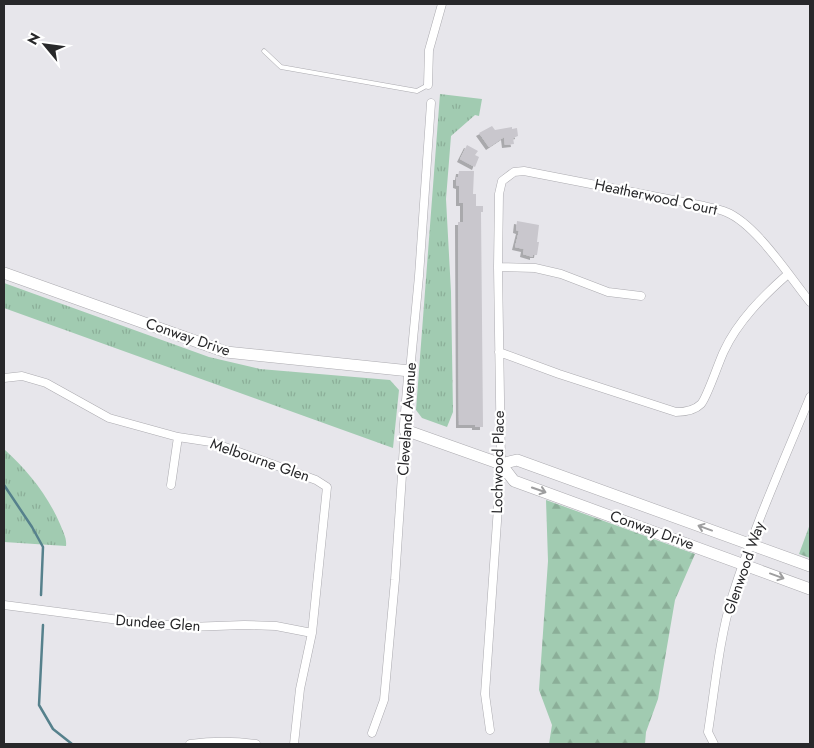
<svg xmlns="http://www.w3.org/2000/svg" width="814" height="748" font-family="Jost,sans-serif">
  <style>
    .grass { fill: url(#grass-tufts) }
    .forest { fill: url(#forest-firs) }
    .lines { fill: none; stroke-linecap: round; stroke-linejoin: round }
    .stream { stroke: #56818c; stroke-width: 2.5 }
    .building { fill: #c9c7cd; filter: url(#shadow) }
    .lane-casing { stroke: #acabb0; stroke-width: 5 }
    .street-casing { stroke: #acabb0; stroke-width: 9 }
    .secondary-casing { stroke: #acabb0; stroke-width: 12 }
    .lane { stroke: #fff; stroke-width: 4 }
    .street { stroke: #fff; stroke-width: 8 }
    .secondary { stroke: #fff; stroke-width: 11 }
    .oneway { stroke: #9e9e9f }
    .labels { text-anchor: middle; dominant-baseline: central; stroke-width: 4.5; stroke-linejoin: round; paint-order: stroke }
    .street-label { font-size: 15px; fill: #28282a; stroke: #fff }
  </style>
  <defs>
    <pattern id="grass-tufts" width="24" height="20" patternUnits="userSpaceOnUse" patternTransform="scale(1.25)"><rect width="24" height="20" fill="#a1cbb1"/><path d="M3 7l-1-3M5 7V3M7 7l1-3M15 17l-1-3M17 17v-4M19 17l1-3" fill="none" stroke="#8bae98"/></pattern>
    <pattern id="forest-firs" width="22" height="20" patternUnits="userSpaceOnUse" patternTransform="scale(1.25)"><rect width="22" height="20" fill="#a1cbb1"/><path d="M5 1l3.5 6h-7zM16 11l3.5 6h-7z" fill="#8bae98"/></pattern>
    <filter id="shadow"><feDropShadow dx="-3" dy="3" stdDeviation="0" flood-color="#0004"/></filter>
  </defs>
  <rect width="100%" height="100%" fill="#e7e6eb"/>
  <path class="grass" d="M 440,94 L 482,99 L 479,116 L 475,115 L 451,136 L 446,199 L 451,292 L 453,412 L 447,427 L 422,418 L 416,410 Z
    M 4,283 L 209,357 L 260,369 L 390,380 L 399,390 L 393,448 L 4,308 Z
    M 4,449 C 28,471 47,494 60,524 C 63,532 67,538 66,546 L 4,542 Z"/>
  <path class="forest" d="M 546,500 L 695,554 L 675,600 L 658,699 L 646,732 L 645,744 L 549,744 L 552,725 L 539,690 L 548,561 Z
    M 810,524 L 810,558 L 799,554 Z"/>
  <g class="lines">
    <path class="stream" d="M 4,485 L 32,527 L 43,547 L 41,595
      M 43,625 L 39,705 L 53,729 L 72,744"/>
  </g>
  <path class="building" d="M 492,126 L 495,130 L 512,127 L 512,129 L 517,128 L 518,136 L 513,138 L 514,144 L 505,145 L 504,137 L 489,147 L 479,133 Z
    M 467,145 L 478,151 L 475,155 L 479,157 L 475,167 L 460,159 Z
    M 459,171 L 474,171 L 473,194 L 476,194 L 476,206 L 483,206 L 483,212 L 481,212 L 483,427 L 475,427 L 475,425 L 459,425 L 458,222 L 463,222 L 463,203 L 459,203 L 459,186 L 456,185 L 456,177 L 458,177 Z
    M 517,221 L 539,225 L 537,242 L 539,242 L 537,255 L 533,255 L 533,257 L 523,254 L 524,249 L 515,247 L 519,231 L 516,230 Z"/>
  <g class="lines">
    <defs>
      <path id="lane" d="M 264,51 L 281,67 L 417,91 L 428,85"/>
      <path id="street" d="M 428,85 L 429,50 L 442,4
        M 498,267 L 535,268 L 561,274 L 608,292 L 641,296
        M 499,352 L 559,374 L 676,412 C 684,412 694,411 701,404 C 707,398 719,361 724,351 C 738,321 763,296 788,274
        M 410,371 L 419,276 L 431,103
        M 4,378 L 22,376 L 46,383 L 109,418 L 178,437 L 211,442 L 316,480 L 327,487 L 312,633 L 300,689 L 294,744
        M 171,485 L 178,437
        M 4,605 L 127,621 L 188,627 L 244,625 L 276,626 L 312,633
        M 490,730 L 485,694 L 501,464 L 498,267 L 499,194 L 502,181 L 514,172 L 524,171 L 704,206 C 711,208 719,209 726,212 C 756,224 789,276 810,302
        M 372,733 L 384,700 L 395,580 L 405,430
        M 190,744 C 213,741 233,741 256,744
        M 714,744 L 708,732 C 715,688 719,640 732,597 C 753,529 783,463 810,397"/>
      <path id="secondary" d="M 4,273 L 226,352 L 410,371 L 405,430 L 501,464 L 517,460 L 810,566
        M 501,464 L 514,481 L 810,589"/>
    </defs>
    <use href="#lane" class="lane-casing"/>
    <use href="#street" class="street-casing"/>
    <use href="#secondary" class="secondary-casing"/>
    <use href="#lane" class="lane"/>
    <use href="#street" class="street"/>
    <use href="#secondary" class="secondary"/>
  </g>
  <defs><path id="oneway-shaft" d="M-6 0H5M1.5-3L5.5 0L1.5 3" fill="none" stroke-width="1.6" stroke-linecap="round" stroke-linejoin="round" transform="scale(1.25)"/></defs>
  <g class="oneway">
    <use href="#oneway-shaft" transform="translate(539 490) rotate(19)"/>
    <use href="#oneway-shaft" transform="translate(705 528) rotate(-160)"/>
    <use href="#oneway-shaft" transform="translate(777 576) rotate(20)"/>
  </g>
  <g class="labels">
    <g class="street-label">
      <text transform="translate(656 197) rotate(12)">Heatherwood Court</text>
      <text transform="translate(188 337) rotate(19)">Conway Drive</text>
      <text transform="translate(407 419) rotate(-86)">Cleveland Avenue</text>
      <text transform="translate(260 460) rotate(19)">Melbourne Glen</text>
      <text transform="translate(498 462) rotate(-89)">Lochwood Place</text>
      <text transform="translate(652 530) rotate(20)">Conway Drive</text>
      <text transform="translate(744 568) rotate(-71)">Glenwood Way</text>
      <text transform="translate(158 623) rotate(4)">Dundee Glen</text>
    </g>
  </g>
  <rect width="814" height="748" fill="none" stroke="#28282a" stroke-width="10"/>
  <g transform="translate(45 45) rotate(299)" stroke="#ffffff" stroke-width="4" paint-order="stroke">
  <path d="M0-4L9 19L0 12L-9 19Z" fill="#28282a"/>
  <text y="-8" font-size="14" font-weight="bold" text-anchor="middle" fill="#28282a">N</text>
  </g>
</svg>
